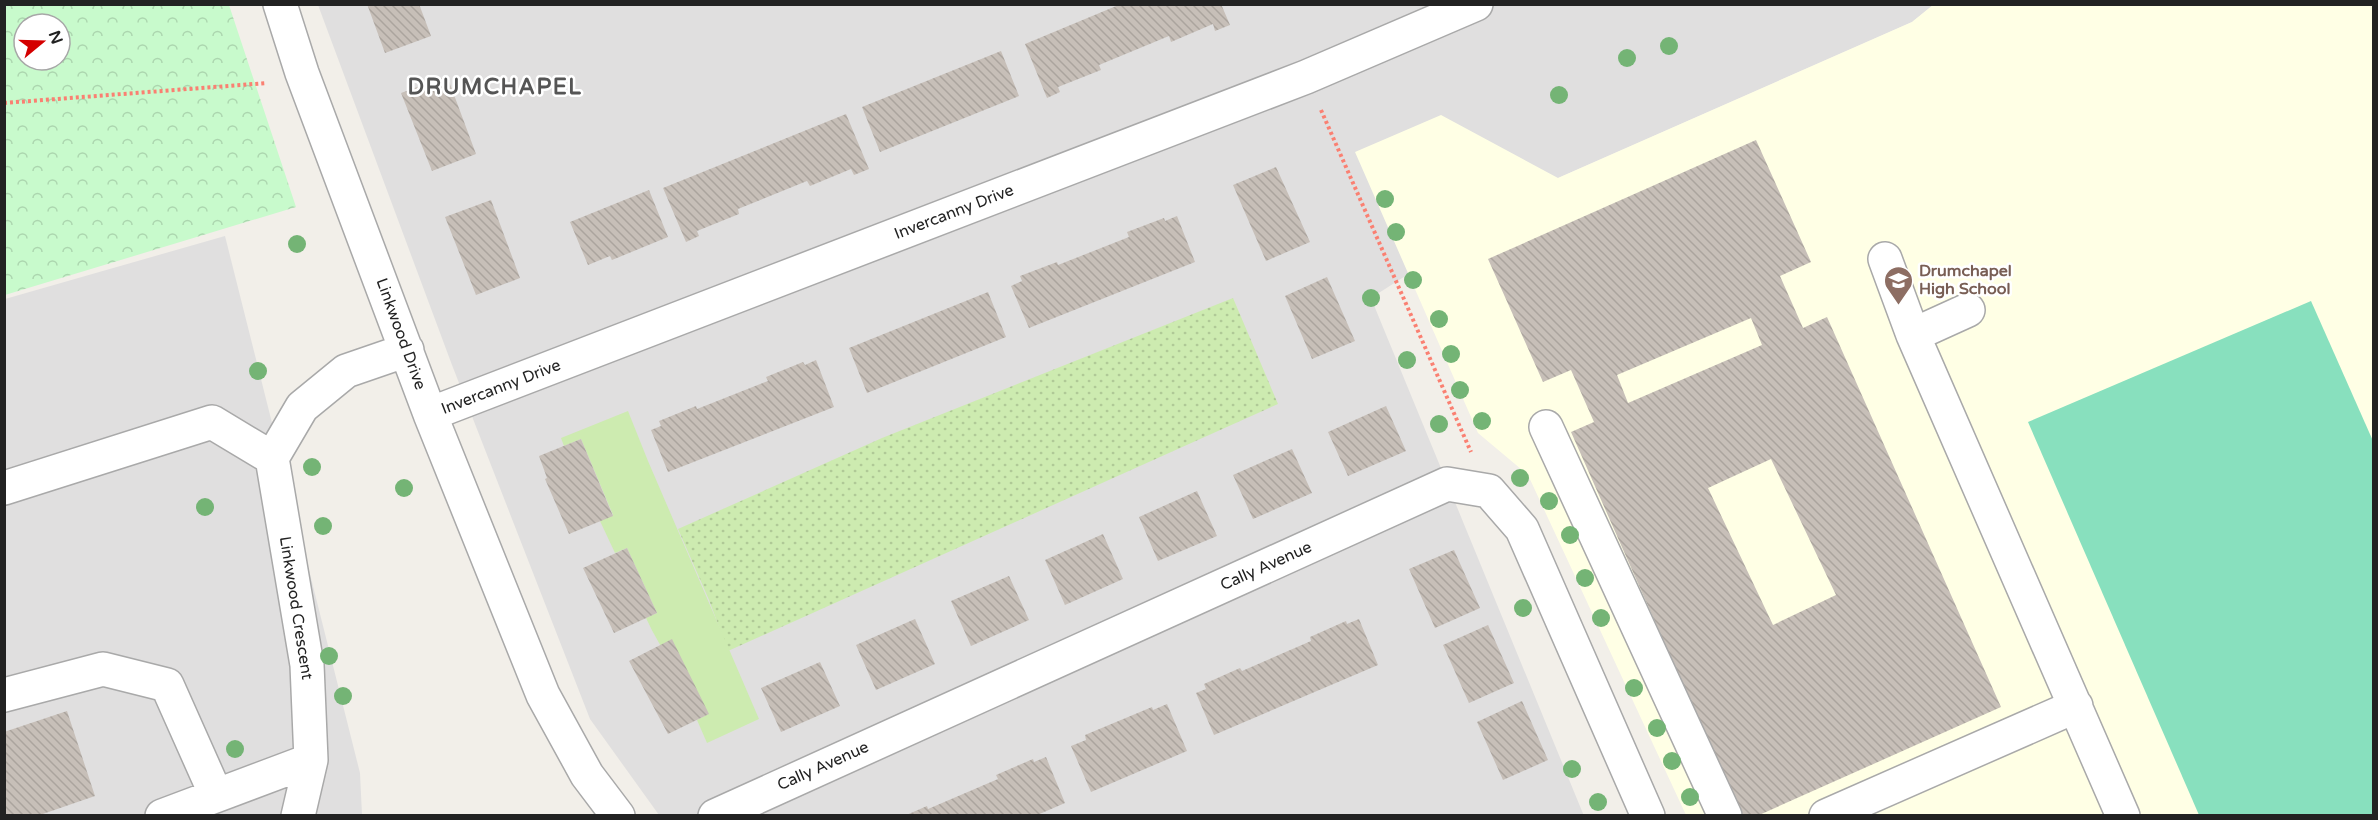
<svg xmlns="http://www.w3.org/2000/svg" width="2378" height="820" font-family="'Varela Round',sans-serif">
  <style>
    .residential { fill: #e0dfdf }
    .education { fill: #ffffe5 }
    .grass { fill: url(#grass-dots) }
    .park { fill: url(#park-crowns); fill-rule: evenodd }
    .garden { fill: #cdebb0 }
    .pitch { fill: #88e0be }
    .building { fill: url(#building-back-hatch); fill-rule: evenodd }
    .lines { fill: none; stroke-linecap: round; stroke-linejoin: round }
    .minor-casing { stroke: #a9a9a9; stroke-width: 36 }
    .path { stroke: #fa8072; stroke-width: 4; stroke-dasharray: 3 3; stroke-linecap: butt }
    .minor { stroke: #fff; stroke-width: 33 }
    .tree { fill: #74b475 }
    .labels { text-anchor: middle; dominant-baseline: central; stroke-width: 5; stroke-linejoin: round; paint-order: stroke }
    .street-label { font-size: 16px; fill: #222; stroke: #fff }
    .education-label { font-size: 16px; font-weight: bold; fill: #785e54; stroke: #fff; text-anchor: start }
    .district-label { font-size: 22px; font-weight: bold; letter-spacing: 1.5px; fill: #555; stroke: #fff }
  </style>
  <defs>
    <pattern id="grass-dots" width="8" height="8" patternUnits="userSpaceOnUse" patternTransform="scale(1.5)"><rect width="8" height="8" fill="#cdebb0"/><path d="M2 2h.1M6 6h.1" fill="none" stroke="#b0c997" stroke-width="1.8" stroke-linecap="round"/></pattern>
    <pattern id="park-crowns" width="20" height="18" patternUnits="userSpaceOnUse" patternTransform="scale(1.5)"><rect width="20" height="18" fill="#c8facc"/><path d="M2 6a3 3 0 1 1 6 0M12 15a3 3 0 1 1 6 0" fill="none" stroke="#acd6af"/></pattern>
    <pattern id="building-back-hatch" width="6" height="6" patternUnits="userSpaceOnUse" patternTransform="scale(1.5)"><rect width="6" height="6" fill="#c7bfb8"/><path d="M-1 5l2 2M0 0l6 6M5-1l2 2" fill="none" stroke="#aba49e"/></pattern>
  </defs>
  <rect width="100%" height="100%" fill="#f2efe9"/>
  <path class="residential" d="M 318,5 L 1933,5 L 1912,22 L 1558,178 L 1371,298 L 1584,816 L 659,815 L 590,719 L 452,365 Z
    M 225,236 L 360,773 L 362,815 L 5,816 L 5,299 Z"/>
  <path class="education" d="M 1933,5 L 2373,5 L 2373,815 L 1686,815 L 1528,475 L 1478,433 L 1355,152 L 1441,115 L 1558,178 L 1912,22 Z"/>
  <path class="grass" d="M 1233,298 L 1278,404 L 728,651 L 709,600 L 678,529 L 882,438 Z"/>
  <path class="park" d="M 5,4 L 229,5 L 296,207 L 5,295 ZM 24,24 L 60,24 L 60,60 L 24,60 Z"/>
  <path class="garden" d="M 628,411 L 648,461 L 759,719 L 707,743 L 697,720 L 708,714 C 686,683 662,653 646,618 L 657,613 L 627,548 L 615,553 L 600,521 L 613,515 L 581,439 L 564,446 L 561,438 Z"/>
  <path class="pitch" d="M 2311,301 L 2373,441 L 2373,815 L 2199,815 L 2028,422 Z"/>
  <path class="building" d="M 367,4 L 419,4 L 431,36 L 385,53 Z
    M 1121,4 L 1221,4 L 1230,25 L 1215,31 L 1213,24 L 1171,42 L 1169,36 L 1099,65 L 1101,70 L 1058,87 L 1060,92 L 1047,98 L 1025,44 Z
    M 1001,51 L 1019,96 L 880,152 L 862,107 Z
    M 447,76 L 476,154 L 432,171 L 401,93 Z
    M 846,114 L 869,169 L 854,175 L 851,169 L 810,186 L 807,181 L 738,209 L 739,214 L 697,231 L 699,236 L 686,242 L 663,188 Z
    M 1756,140 L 1811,262 L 1780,276 L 1803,328 L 1827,317 L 2001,707 L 1757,816 L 1741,816 L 1571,432 L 1594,422 L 1571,370 L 1543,382 L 1488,259 ZM 1751,318 L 1762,345 L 1628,403 L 1617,375 ZM 1771,459 L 1836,595 L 1773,625 L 1708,488 Z
    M 1276,167 L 1310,242 L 1266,261 L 1233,185 Z
    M 649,190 L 668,237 L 612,260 L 610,256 L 588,265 L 570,222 Z
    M 491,200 L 520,278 L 476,295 L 445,217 Z
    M 1177,216 L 1195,262 L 1029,328 L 1011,286 L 1022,281 L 1020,276 L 1057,262 L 1058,265 L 1129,237 L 1127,232 L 1164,218 L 1165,221 Z
    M 1327,277 L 1355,341 L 1312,359 L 1285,296 Z
    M 988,292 L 1006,337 L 867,393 L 849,348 Z
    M 816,360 L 834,407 L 668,472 L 651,430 L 661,426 L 659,421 L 696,406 L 697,409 L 768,381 L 766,377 L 803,362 L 805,365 Z
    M 1386,406 L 1406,451 L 1348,476 L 1328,432 Z
    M 581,439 L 613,516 L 569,534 L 545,479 L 547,478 L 539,456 Z
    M 1292,449 L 1312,493 L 1253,519 L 1233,475 Z
    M 1197,491 L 1217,536 L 1158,561 L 1139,517 Z
    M 1103,534 L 1123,579 L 1065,605 L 1045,560 Z
    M 627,548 L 657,613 L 614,633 L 583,568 Z
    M 1454,550 L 1480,608 L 1435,628 L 1409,569 Z
    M 1009,576 L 1029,620 L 971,646 L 951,601 Z
    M 915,619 L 935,664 L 876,690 L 856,645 Z
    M 1359,619 L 1378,665 L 1214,735 L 1196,693 L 1206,689 L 1204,684 L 1240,668 L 1242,671 L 1311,641 L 1310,637 L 1346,621 L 1347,624 Z
    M 1488,625 L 1514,683 L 1469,703 L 1443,645 Z
    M 672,639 L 709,714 L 668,734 L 629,661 Z
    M 820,662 L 840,706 L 781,732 L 761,688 Z
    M 1522,701 L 1548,760 L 1503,780 L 1477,722 Z
    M 1167,704 L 1187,751 L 1091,792 L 1071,746 L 1086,740 L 1085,735 L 1152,707 L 1153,710 Z
    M 67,711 L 95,796 L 37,816 L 4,816 L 4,732 Z
    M 1046,757 L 1065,803 L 1035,816 L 904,816 L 927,806 L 928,809 L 998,779 L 996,775 L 1033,759 L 1034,762 Z"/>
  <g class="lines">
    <defs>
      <path id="minor" d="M 280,4 L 302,73 L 430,414 L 543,695 L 587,775 L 618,816
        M 1885,259 L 1913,335 L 2123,816
        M 1913,335 L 1968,310
        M 430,414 L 1306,77 L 1476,4
        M 1546,427 L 1725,816
        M 4,488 L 212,422 L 272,458
        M 4,695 L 103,669 L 167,685 L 216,795
        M 162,816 L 311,760
        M 298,816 L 311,760 L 307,665 L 272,458 L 302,407 L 346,371 L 407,350
        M 715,816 L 1447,484 L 1489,491 L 1522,529 L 1648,816
        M 1826,816 L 2076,706"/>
    </defs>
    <use href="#minor" class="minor-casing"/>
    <path class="path" d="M 4,103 L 267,83
      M 1321,110 L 1471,452"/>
    <use href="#minor" class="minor"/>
  </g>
  <g class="tree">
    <circle cx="1669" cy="46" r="9"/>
    <circle cx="1627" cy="58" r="9"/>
    <circle cx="1559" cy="95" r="9"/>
    <circle cx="1385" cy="199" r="9"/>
    <circle cx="1396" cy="232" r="9"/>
    <circle cx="297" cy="244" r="9"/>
    <circle cx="1413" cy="280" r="9"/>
    <circle cx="1371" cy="298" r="9"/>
    <circle cx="1439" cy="319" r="9"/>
    <circle cx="1451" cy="354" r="9"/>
    <circle cx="1407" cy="360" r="9"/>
    <circle cx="258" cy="371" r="9"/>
    <circle cx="1460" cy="390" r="9"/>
    <circle cx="1482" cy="421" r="9"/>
    <circle cx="1439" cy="424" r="9"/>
    <circle cx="312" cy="467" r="9"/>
    <circle cx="1520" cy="478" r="9"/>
    <circle cx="404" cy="488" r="9"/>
    <circle cx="1549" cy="501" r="9"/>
    <circle cx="205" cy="507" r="9"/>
    <circle cx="323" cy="526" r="9"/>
    <circle cx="1570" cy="535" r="9"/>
    <circle cx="1585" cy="578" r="9"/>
    <circle cx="1523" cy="608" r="9"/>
    <circle cx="1601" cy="618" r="9"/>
    <circle cx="329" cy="656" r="9"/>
    <circle cx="1634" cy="688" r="9"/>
    <circle cx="343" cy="696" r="9"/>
    <circle cx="1657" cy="728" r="9"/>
    <circle cx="235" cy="749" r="9"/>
    <circle cx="1672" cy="761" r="9"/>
    <circle cx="1572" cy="769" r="9"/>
    <circle cx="1690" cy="797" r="9"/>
    <circle cx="1598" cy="802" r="9"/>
  </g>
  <defs>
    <symbol id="school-pin" viewBox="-11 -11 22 30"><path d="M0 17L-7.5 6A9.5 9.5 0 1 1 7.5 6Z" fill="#8d6e63" stroke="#fff"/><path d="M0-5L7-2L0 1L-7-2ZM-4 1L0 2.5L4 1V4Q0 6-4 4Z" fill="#fff"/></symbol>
  </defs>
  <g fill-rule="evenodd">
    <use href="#school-pin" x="1882" y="264" width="33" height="45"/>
  </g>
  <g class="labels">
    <g class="street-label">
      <text transform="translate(954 212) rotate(-21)">Invercanny Drive</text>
      <text transform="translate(401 334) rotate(70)">Linkwood Drive</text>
      <text transform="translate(501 387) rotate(-21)">Invercanny Drive</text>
      <text transform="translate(1266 566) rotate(-24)">Cally Avenue</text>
      <text transform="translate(296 608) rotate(81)">Linkwood Crescent</text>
      <text transform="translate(823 766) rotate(-24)">Cally Avenue</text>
    </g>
    <g class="education-label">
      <text x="1919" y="271">Drumchapel<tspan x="1919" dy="18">High School</tspan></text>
    </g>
    <g class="district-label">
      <text x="495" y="87">DRUMCHAPEL</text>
    </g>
  </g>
  <rect width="2378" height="820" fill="none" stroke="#222222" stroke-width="12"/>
  <g transform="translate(42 42) rotate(71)"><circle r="28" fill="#ffffff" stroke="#a7a7a7" stroke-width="1.5"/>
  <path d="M0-4.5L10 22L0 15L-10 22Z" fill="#d40000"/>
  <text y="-9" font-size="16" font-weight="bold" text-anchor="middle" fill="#222222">N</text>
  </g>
</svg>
